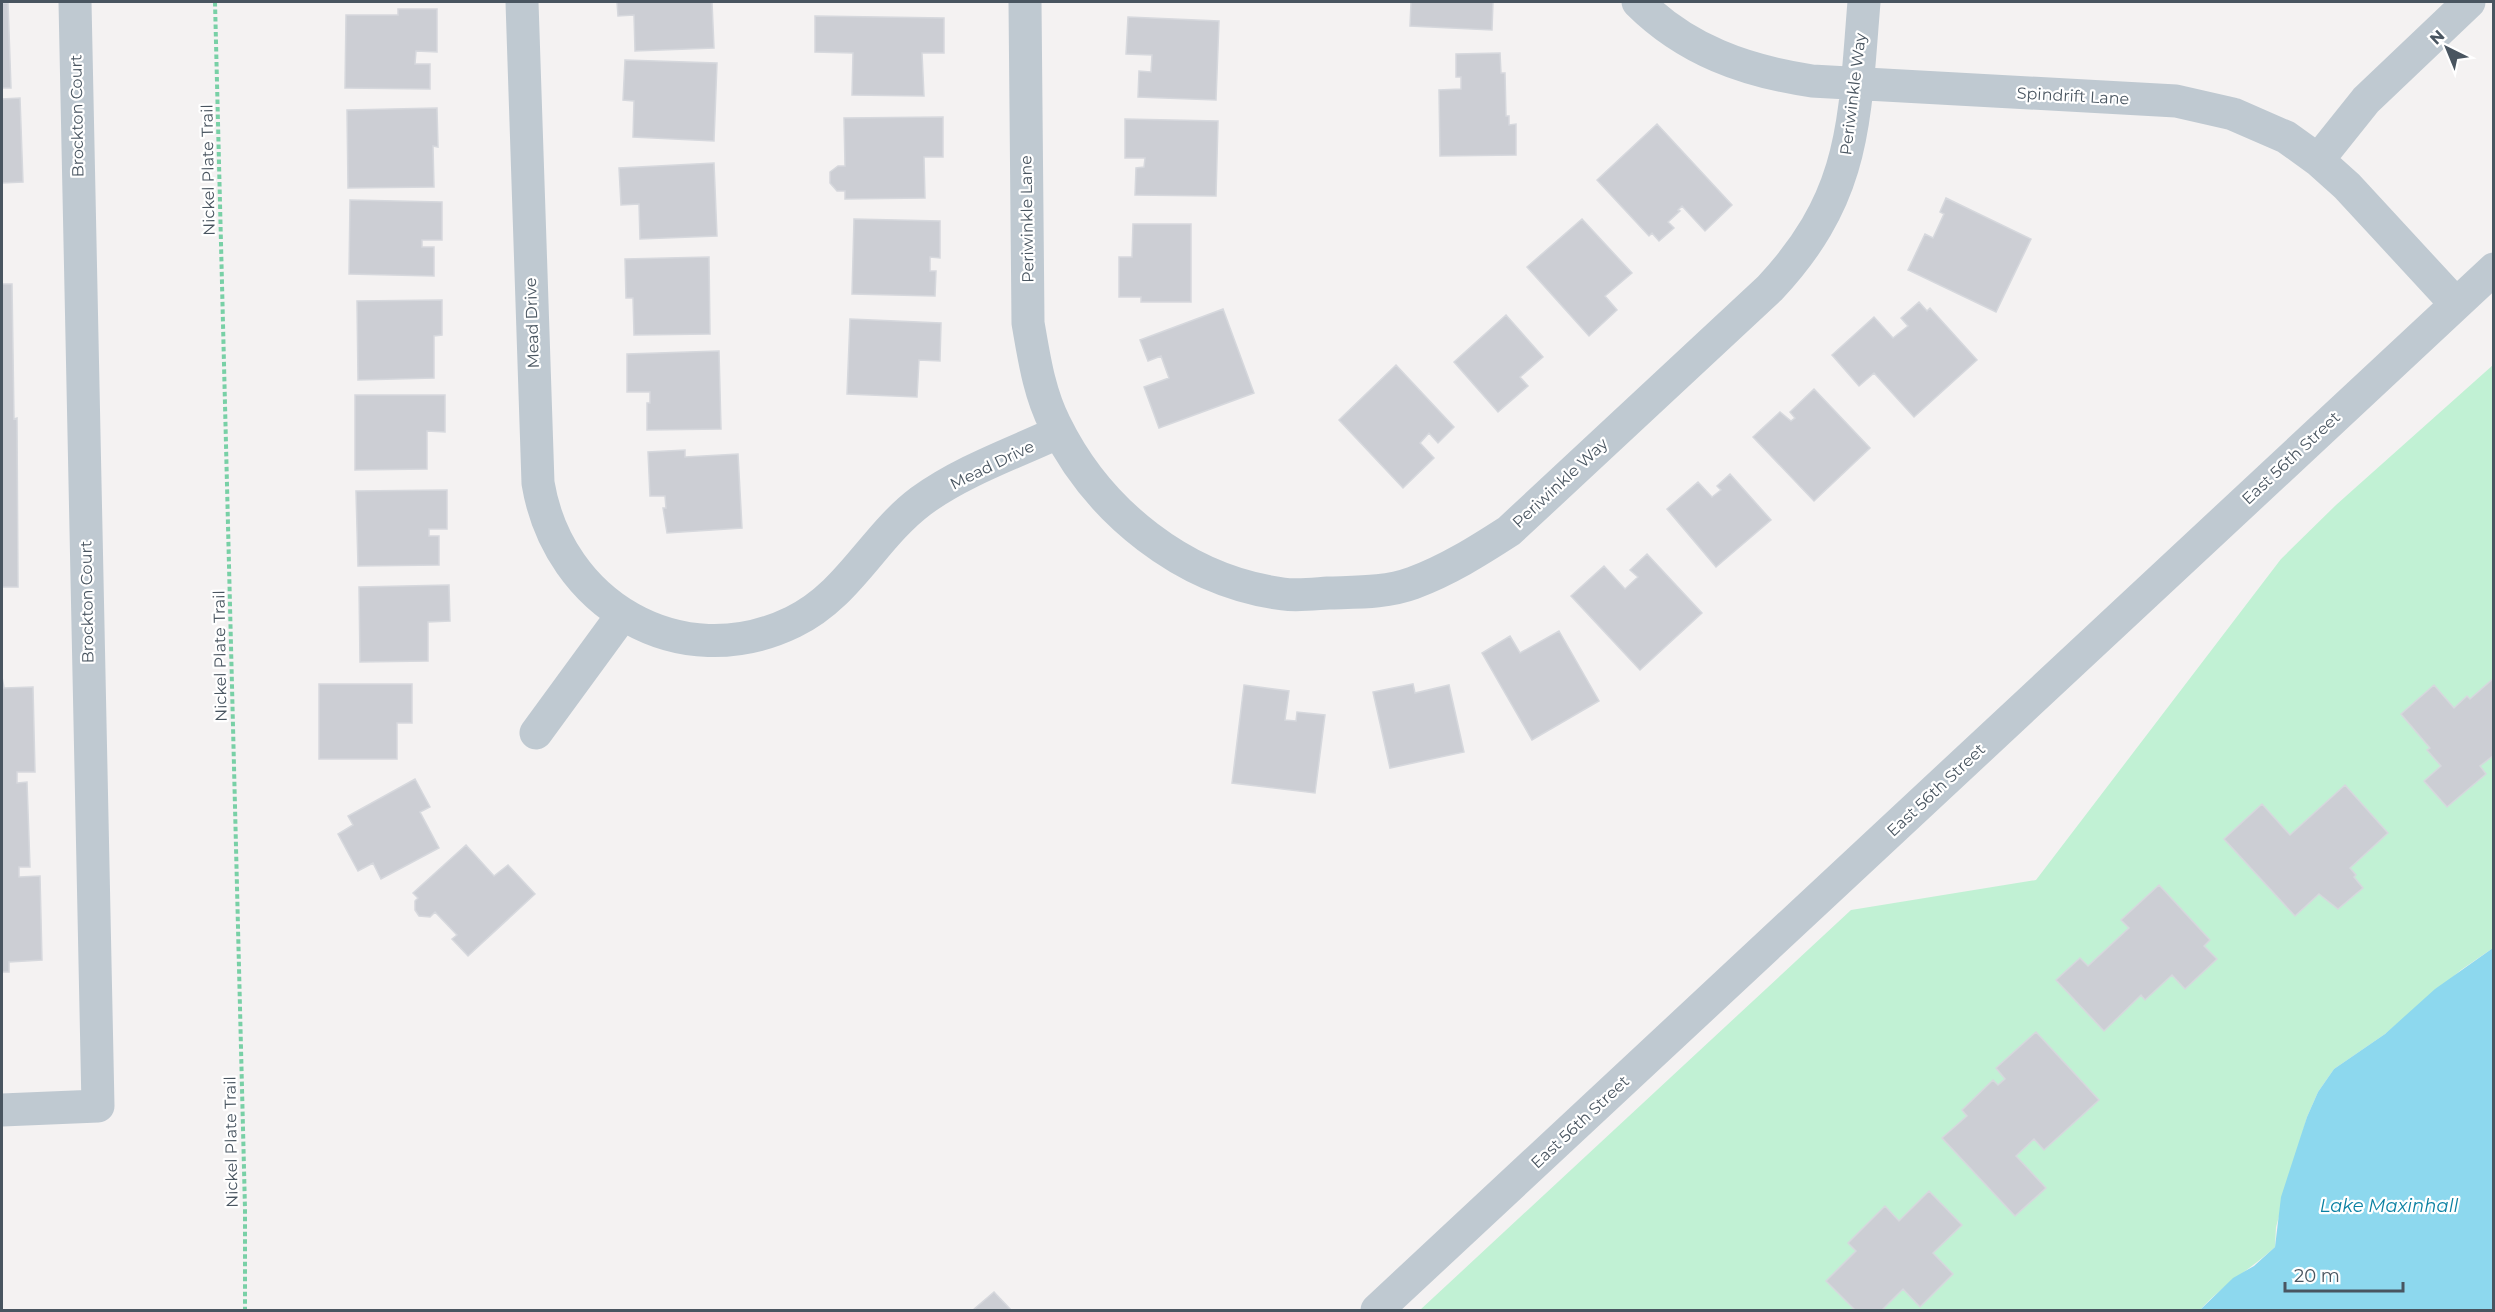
<svg xmlns="http://www.w3.org/2000/svg" width="2495" height="1312" font-family="Montserrat,sans-serif">
  <style>
    .green { fill: #c1f1d4 }
    .water { fill: #8dd8ee }
    .building { fill: #ccced4; stroke: #d6d8dd; stroke-width: 1.5 }
    .lines { fill: none; stroke-linecap: round; stroke-linejoin: round }
    .path { stroke: #78d0a6; stroke-width: 4; stroke-dasharray: 4.5 3; stroke-linecap: butt }
    .minor { stroke: #bfc9d1; stroke-width: 33 }
    .labels { text-anchor: middle; dominant-baseline: central; stroke-width: 4.5; stroke-linejoin: round; paint-order: stroke }
    .street-label { font-size: 16px; fill: #495560; stroke: #fff }
    .water-label { font-size: 18px; font-style: italic; fill: #0a80a2; stroke: #fff }
  </style>
  <rect width="100%" height="100%" fill="#f4f2f2"/>
  <path class="green" d="M 2493,365 L 2493,948 L 2461,970 L 2385,1034 L 2334,1069 L 2318,1092 L 2307,1117 L 2276,1227 L 2275,1247 C 2250,1270 2222,1285 2200,1310 L 1420,1310 L 1851,910 L 2036,880 L 2281,559 L 2336,505 Z"/>
  <path class="water" d="M 2493,948 L 2493,1310 L 2200,1310 L 2233,1278 L 2254,1266 L 2275,1247 L 2281,1197 L 2307,1117 L 2318,1092 L 2334,1069 L 2385,1034 L 2435,989 Z"/>
  <path class="building" d="M 617,2 L 712,2 L 714,48 L 635,51 L 634,15 L 618,16 Z
    M 1411,2 L 1493,2 L 1492,30 L 1410,26 Z
    M 2,3 L 8,3 L 11,88 L 2,88 Z
    M 398,9 L 437,9 L 437,52 L 416,51 L 415,64 L 430,64 L 430,89 L 345,88 L 346,15 L 398,15 Z
    M 815,16 L 944,18 L 944,53 L 922,53 L 924,96 L 852,95 L 853,53 L 815,52 Z
    M 1128,17 L 1219,21 L 1216,100 L 1138,97 L 1139,71 L 1151,72 L 1152,55 L 1126,54 Z
    M 1500,53 L 1501,73 L 1505,73 L 1506,116 L 1509,116 L 1509,125 L 1516,124 L 1516,155 L 1440,156 L 1439,90 L 1461,89 L 1461,77 L 1456,77 L 1456,54 Z
    M 625,60 L 717,63 L 714,141 L 633,137 L 634,101 L 623,100 Z
    M 20,98 L 23,182 L 2,183 L 2,99 Z
    M 437,108 L 438,147 L 433,146 L 434,187 L 348,188 L 347,110 Z
    M 943,117 L 943,157 L 924,157 L 925,198 L 845,199 L 845,191 L 837,191 L 830,183 L 830,172 L 838,166 L 845,166 L 844,118 Z
    M 1125,119 L 1218,121 L 1216,196 L 1135,195 L 1136,168 L 1144,167 L 1145,158 L 1125,158 Z
    M 1657,124 L 1732,205 L 1705,231 L 1682,206 L 1678,210 L 1680,211 L 1668,222 L 1674,228 L 1659,241 L 1652,233 L 1649,236 L 1597,180 Z
    M 714,163 L 717,236 L 640,239 L 639,204 L 621,205 L 619,168 Z
    M 1946,198 L 2031,239 L 1996,312 L 1908,270 L 1925,234 L 1933,238 L 1944,214 L 1940,212 Z
    M 350,200 L 442,202 L 442,240 L 422,240 L 422,247 L 434,247 L 434,276 L 349,274 Z
    M 854,219 L 940,221 L 940,258 L 930,257 L 930,271 L 936,271 L 935,296 L 852,294 Z
    M 1582,219 L 1632,273 L 1605,296 L 1617,310 L 1589,336 L 1527,267 Z
    M 1133,224 L 1191,224 L 1191,302 L 1141,302 L 1141,297 L 1119,297 L 1119,257 L 1132,257 Z
    M 709,257 L 710,334 L 634,335 L 633,298 L 626,298 L 625,259 Z
    M 2,284 L 12,284 L 14,419 L 17,418 L 18,587 L 2,587 Z
    M 442,300 L 442,335 L 434,336 L 434,378 L 358,380 L 357,301 Z
    M 1919,302 L 1927,311 L 1930,308 L 1977,360 L 1914,417 L 1874,373 L 1859,386 L 1832,355 L 1874,317 L 1893,338 L 1908,326 L 1901,318 Z
    M 1223,309 L 1254,393 L 1159,428 L 1144,387 L 1169,378 L 1161,356 L 1148,361 L 1140,340 Z
    M 1506,315 L 1543,357 L 1520,377 L 1528,386 L 1498,412 L 1454,362 Z
    M 850,319 L 941,323 L 940,361 L 919,360 L 917,397 L 847,394 Z
    M 719,351 L 721,429 L 647,430 L 647,403 L 650,403 L 650,392 L 627,392 L 627,354 Z
    M 1396,365 L 1454,427 L 1438,443 L 1429,433 L 1420,443 L 1434,458 L 1403,488 L 1339,420 Z
    M 1814,389 L 1870,448 L 1814,501 L 1753,437 L 1780,412 L 1791,421 L 1795,418 L 1790,412 Z
    M 355,395 L 445,395 L 445,432 L 427,431 L 427,469 L 355,470 Z
    M 685,450 L 685,457 L 738,454 L 742,528 L 667,533 L 663,508 L 666,508 L 665,496 L 650,496 L 648,452 Z
    M 1730,474 L 1771,520 L 1716,567 L 1667,509 L 1698,482 L 1712,497 L 1721,490 L 1717,486 Z
    M 447,490 L 447,529 L 429,529 L 429,536 L 439,536 L 439,565 L 358,566 L 356,491 Z
    M 1647,554 L 1702,613 L 1640,670 L 1571,596 L 1604,566 L 1625,589 L 1638,577 L 1630,570 Z
    M 449,585 L 450,621 L 428,622 L 428,661 L 360,662 L 359,587 Z
    M 1559,631 L 1599,701 L 1532,740 L 1482,653 L 1510,636 L 1520,653 Z
    M 2,677 L 4,688 L 33,687 L 35,772 L 17,772 L 17,783 L 27,782 L 30,867 L 19,867 L 19,877 L 40,876 L 42,960 L 9,962 L 9,972 L 2,972 Z
    M 2494,678 L 2494,755 L 2480,766 L 2486,774 L 2447,807 L 2424,781 L 2441,766 L 2427,750 L 2430,748 L 2401,714 L 2434,685 L 2454,708 L 2467,696 L 2470,699 Z
    M 319,684 L 412,684 L 412,723 L 397,723 L 397,759 L 319,759 Z
    M 1413,684 L 1415,693 L 1449,685 L 1464,752 L 1390,768 L 1373,692 Z
    M 1244,685 L 1289,691 L 1285,720 L 1296,721 L 1297,712 L 1325,715 L 1315,793 L 1232,783 Z
    M 415,779 L 430,807 L 420,812 L 439,848 L 381,879 L 373,863 L 358,871 L 338,834 L 353,825 L 348,816 Z
    M 2345,785 L 2388,833 L 2350,868 L 2356,875 L 2354,877 L 2363,888 L 2338,909 L 2319,894 L 2295,916 L 2224,839 L 2262,804 L 2290,835 Z
    M 466,845 L 494,876 L 508,865 L 535,894 L 468,956 L 452,939 L 457,935 L 435,912 L 430,917 L 419,916 L 415,910 L 415,901 L 418,898 L 413,893 Z
    M 2159,885 L 2210,940 L 2204,946 L 2217,959 L 2185,989 L 2172,975 L 2145,1000 L 2141,995 L 2104,1031 L 2056,980 L 2080,958 L 2088,966 L 2129,928 L 2121,920 Z
    M 2036,1032 L 2099,1100 L 2044,1150 L 2034,1139 L 2016,1156 L 2046,1188 L 2015,1216 L 1942,1138 L 1967,1116 L 1962,1110 L 1993,1080 L 1998,1085 L 2005,1079 L 1996,1068 Z
    M 1929,1191 L 1962,1225 L 1933,1253 L 1953,1274 L 1920,1307 L 1903,1289 L 1882,1310 L 1855,1310 L 1826,1281 L 1856,1251 L 1848,1243 L 1885,1206 L 1899,1221 Z
    M 994,1292 L 1011,1310 L 973,1310 Z"/>
  <g class="lines">
    <path class="path" d="M 215,2 L 245,1209 L 245,1310"/>
    <path class="minor" d="M 522,2 L 538,483 C 558,604 680,677 793,622 C 849,595 873,537 921,501 C 962,471 1014,453 1059,432
      M 1025,2 L 1028,323 C 1034,357 1039,393 1055,424 C 1098,512 1184,581 1283,594 C 1297,596 1313,594 1328,593 C 1357,592 1386,593 1413,583 C 1448,570 1478,551 1509,531 L 1770,288 C 1857,195 1854,121 1864,2
      M 1638,2 C 1686,50 1745,71 1812,81 L 2176,101 L 2233,114 L 2286,137 L 2318,160 L 2347,186 L 2456,304
      M 2318,160 L 2366,100 L 2469,2
      M 536,733 L 623,614
      M 2,1110 L 98,1106 L 75,2
      M 1377,1310 L 2494,269"/>
  </g>
  <g class="labels">
    <g class="street-label">
      <text transform="translate(1853 94) rotate(-83)">Periwinkle Way</text>
      <text transform="translate(2073 96) rotate(3)">Spindrift Lane</text>
      <text transform="translate(77 116) rotate(-91)">Brockton Court</text>
      <text transform="translate(208 170) rotate(-91)">Nickel Plate Trail</text>
      <text transform="translate(1027 219) rotate(-91)">Periwinkle Lane</text>
      <text transform="translate(532 323) rotate(-92)">Mead Drive</text>
      <text transform="translate(2291 458) rotate(-43)">East 56th Street</text>
      <text transform="translate(992 465) rotate(-26)">Mead Drive</text>
      <text transform="translate(1560 483) rotate(-43)">Periwinkle Way</text>
      <text transform="translate(87 602) rotate(-91)">Brockton Court</text>
      <text transform="translate(220 656) rotate(-91)">Nickel Plate Trail</text>
      <text transform="translate(1936 790) rotate(-43)">East 56th Street</text>
      <text transform="translate(1580 1122) rotate(-43)">East 56th Street</text>
      <text transform="translate(231 1142) rotate(-91)">Nickel Plate Trail</text>
    </g>
    <g class="water-label">
      <text x="2389" y="1206">Lake Maxinhall</text>
    </g>
  </g>
  <rect width="2495" height="1312" fill="none" stroke="#495560" stroke-width="6"/>
  <g transform="translate(2447 48) rotate(317)" stroke="#ffffff" stroke-width="4.5" paint-order="stroke">
  <path d="M0-4.5L10 22L0 15L-10 22Z" fill="#495560"/>
  <text y="-9" font-size="16" font-weight="bold" text-anchor="middle" fill="#495560">N</text>
  </g>
  <path d="M2285 1282v9h118v-9" fill="none" stroke="#495560" stroke-width="3"/>
  <text x="2294" y="1282" font-size="18" fill="#495560" stroke="#ffffff" stroke-width="4.5" paint-order="stroke">20 m</text>
</svg>
